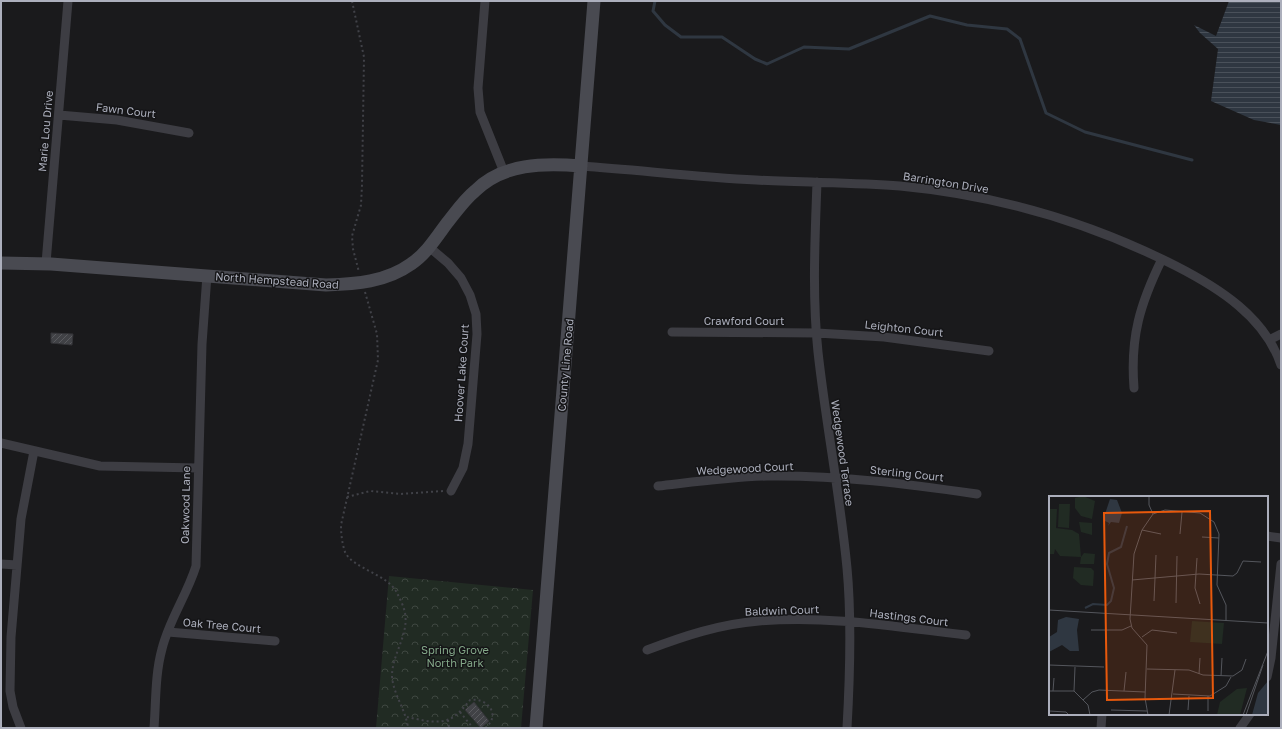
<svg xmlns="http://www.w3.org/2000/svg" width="1282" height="729" font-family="'Golos Text',sans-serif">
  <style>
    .forest { fill: url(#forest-crowns) }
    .water { fill: url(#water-rules) }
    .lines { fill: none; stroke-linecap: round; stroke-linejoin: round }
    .stream { stroke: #2f3741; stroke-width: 3 }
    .building { fill: url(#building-hatch); stroke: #343438 }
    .path { stroke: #414248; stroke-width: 2; stroke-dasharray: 2 3; stroke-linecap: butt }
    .street { stroke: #3d3d43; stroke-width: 9 }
    .secondary { stroke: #494a51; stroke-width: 13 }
    .labels { text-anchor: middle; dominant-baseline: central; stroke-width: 3; stroke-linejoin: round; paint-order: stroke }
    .street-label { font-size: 11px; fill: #acafbc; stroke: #151517 }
    .park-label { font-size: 11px; fill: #83a788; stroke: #151517 }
    .inset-river { fill: none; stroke: #2f3741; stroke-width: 2 }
    .inset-road { fill: none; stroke: #54565c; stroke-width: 1 }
    .view { fill: #e8590c; fill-opacity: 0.15; stroke: #e8590c; stroke-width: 2 }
    .inset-edge { fill: none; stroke: #acafbc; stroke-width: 2 }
  </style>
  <defs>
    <pattern id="forest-crowns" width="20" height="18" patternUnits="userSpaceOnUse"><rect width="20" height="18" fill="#212b23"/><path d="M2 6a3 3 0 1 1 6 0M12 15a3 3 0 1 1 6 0" fill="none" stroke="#3f4741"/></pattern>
    <pattern id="water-rules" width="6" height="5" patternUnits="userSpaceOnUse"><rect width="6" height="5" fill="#2f3741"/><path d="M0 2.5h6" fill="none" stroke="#4a515a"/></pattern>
    <pattern id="building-hatch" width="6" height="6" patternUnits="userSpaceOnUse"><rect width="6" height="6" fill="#414246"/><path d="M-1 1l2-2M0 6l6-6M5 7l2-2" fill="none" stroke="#5a5b5f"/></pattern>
  </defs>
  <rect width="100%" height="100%" fill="#1a1a1c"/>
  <path class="forest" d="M 389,576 L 533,590 L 521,728 L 376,728 Z"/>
  <path class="water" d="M 1229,1 L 1281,2 L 1281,125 L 1254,120 L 1211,101 L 1218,49 L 1200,33 L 1194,25 L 1216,36 Z"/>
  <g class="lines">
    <path class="stream" d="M 655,1 L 653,11 L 665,25 L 681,37 L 722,37 L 755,59 L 767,64 L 804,47 L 849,49 L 930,16 L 967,25 L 1007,29 L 1020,39 L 1046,113 L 1085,132 L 1192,160"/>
  </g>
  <path class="building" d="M 51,333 L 73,334 L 72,345 L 51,343 Z
    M 474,702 L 489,721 L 481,728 L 465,710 Z"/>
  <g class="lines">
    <path class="path" d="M 352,1 L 364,57 L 362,185 L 361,205 L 352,236 L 353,249 L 359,272
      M 365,292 L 377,334 L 378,360 L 341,525 C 341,534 342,543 345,552 C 353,569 388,574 397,593 C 400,599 404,607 405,613 C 409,635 392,654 392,676 C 393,694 406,710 408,728
      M 347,497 L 370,491 L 400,494 L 443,491
      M 460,712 L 473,728
      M 407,717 C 422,720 444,727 457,714 C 462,710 466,705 470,700 C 487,697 502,715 485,728
      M 448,720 L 449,728"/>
    <path class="street" d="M 485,1 L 478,88 L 480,112 L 504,172
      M 59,115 L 117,120 L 189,133
      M 581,166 C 639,170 697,177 756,180 C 804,183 852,182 900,186 C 996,195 1091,223 1176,266 C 1219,288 1265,317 1281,365
      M 817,182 C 815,238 812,296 818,352 C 826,424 840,495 847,568 C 852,621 850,675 847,728
      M 429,247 L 448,263 L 461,278 L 470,295 L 476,314 L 477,334 L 468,444 L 463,468 L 451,491
      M 46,263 L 68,1
      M 672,332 L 817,333 L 884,337 L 989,351
      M 1269,340 L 1281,334
      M 1134,388 C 1130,337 1140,304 1162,259
      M 1,443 L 100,466 L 198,468
      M 658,486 C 694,482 731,477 767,476 C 838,475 908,484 977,494
      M 1267,536 L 1281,538
      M 1,564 L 17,565
      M 168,632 L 275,641
      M 647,650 C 684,636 720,624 759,621 C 828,615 897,627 966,635
      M 1267,677 L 1271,658 L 1281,564
      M 21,728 L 13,707 L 10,691 L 11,637 L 21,519 L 34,451
      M 154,728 C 156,702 155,674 162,649 C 169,620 187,595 196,566 L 202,344 L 207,275
      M 1101,728 L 1102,714
      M 1240,728 L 1250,714"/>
    <path class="secondary" d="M 1,263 L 51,264 L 326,285 C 356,284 386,282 411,264 C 426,254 436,238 447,223 C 456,212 464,200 475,191 C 503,163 544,163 581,166
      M 536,728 L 594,1"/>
  </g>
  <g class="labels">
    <g class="street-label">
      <text transform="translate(126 110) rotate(7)">Fawn Court</text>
      <text transform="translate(45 131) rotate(-85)">Marie Lou Drive</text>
      <text transform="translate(946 182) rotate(9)">Barrington Drive</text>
      <text transform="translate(277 280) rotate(4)">North Hempstead Road</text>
      <text x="744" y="320">Crawford Court</text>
      <text transform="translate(904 328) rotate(6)">Leighton Court</text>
      <text transform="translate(565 365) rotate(-85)">County Line Road</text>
      <text transform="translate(461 373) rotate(-86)">Hoover Lake Court</text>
      <text transform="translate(843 453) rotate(82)">Wedgewood Terrace</text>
      <text transform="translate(745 468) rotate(-3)">Wedgewood Court</text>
      <text transform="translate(907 473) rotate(6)">Sterling Court</text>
      <text transform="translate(185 505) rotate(-89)">Oakwood Lane</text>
      <text transform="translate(782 610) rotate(-2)">Baldwin Court</text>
      <text transform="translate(909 617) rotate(7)">Hastings Court</text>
      <text transform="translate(222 625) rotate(5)">Oak Tree Court</text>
    </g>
    <g class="park-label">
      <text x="455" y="649">Spring Grove<tspan x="455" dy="13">North Park</tspan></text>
    </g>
  </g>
  <g transform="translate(1049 496)">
    <rect width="219" height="219" fill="#1a1a1c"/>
    <path d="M 34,0 L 46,5 L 43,23 L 32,20 L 26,12 L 26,2 ZM 10,8 L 21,8 L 20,32 L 9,31 ZM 0,13 L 8,13 L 7,32 L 23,34 L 30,38 L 32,61 L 35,57 L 46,58 L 45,68 L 31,68 L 32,61 L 11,60 L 6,53 L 5,58 L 0,58 ZM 30,26 L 43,27 L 43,39 L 32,36 ZM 25,71 L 42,72 L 45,75 L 44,90 L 32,89 L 24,82 Z" fill="#212b23"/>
    <path d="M 143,125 L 175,127 L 173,148 L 141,146 ZM 198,192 L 191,219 L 168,219 L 171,206 L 188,193 Z" fill="#212b23"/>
    <path d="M 61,3 L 68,4 L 73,17 L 70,27 L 62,26 L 59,30 L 60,27 L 54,24 ZM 17,121 L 30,123 L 28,134 L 30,155 L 21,155 L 13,149 L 0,156 L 0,141 L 8,136 L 9,124 ZM 219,185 L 219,219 L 203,219 L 209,197 Z" fill="#2f3741"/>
    <path class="inset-river" d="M 36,112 L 44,108 L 58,109 L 62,105 L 65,92 L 58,68 L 60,57 L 72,51 L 78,30"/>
    <path class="inset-road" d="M 100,0 L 100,9 L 104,18M 93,34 L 112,38M 131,38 L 133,16M 153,41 L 170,42M 148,62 L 146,92 L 151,108M 83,84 L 150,78 L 184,80 L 188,77 L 194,65 L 212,66M 105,105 L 107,59M 127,107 L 128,60M 0,114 L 219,127M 42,134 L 73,134 L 82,130M 93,141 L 103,134 L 128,137M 0,169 L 55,171M 26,171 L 25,195 L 39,209 L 41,219M 98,173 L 140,174 L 154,179 L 184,180 L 193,174 L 197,163M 150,178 L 151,162M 172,180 L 173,162M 0,195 L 25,195M 4,195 L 5,182M 75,195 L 77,176M 124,198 L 161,200 L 177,190 L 182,181M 159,200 L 159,215M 34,204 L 43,196 L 50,194 L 96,196M 62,214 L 98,215M 139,214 L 140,200M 0,215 L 17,216 L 20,219M 99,219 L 96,202 L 98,149 L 83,132 L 81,123 L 85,58 L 93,34 L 104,18 L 116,14 L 151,17 L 165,26 L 170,38 L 168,89 L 177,109 L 177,125M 120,219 L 126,174M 194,219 L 219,155M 197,219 L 214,169"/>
    <path class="view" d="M 161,15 L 164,202 L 58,204 L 55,17 Z"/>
    <rect width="219" height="219" class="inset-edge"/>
  </g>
  <rect width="1282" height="729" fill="none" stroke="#acafbc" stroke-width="4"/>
</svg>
